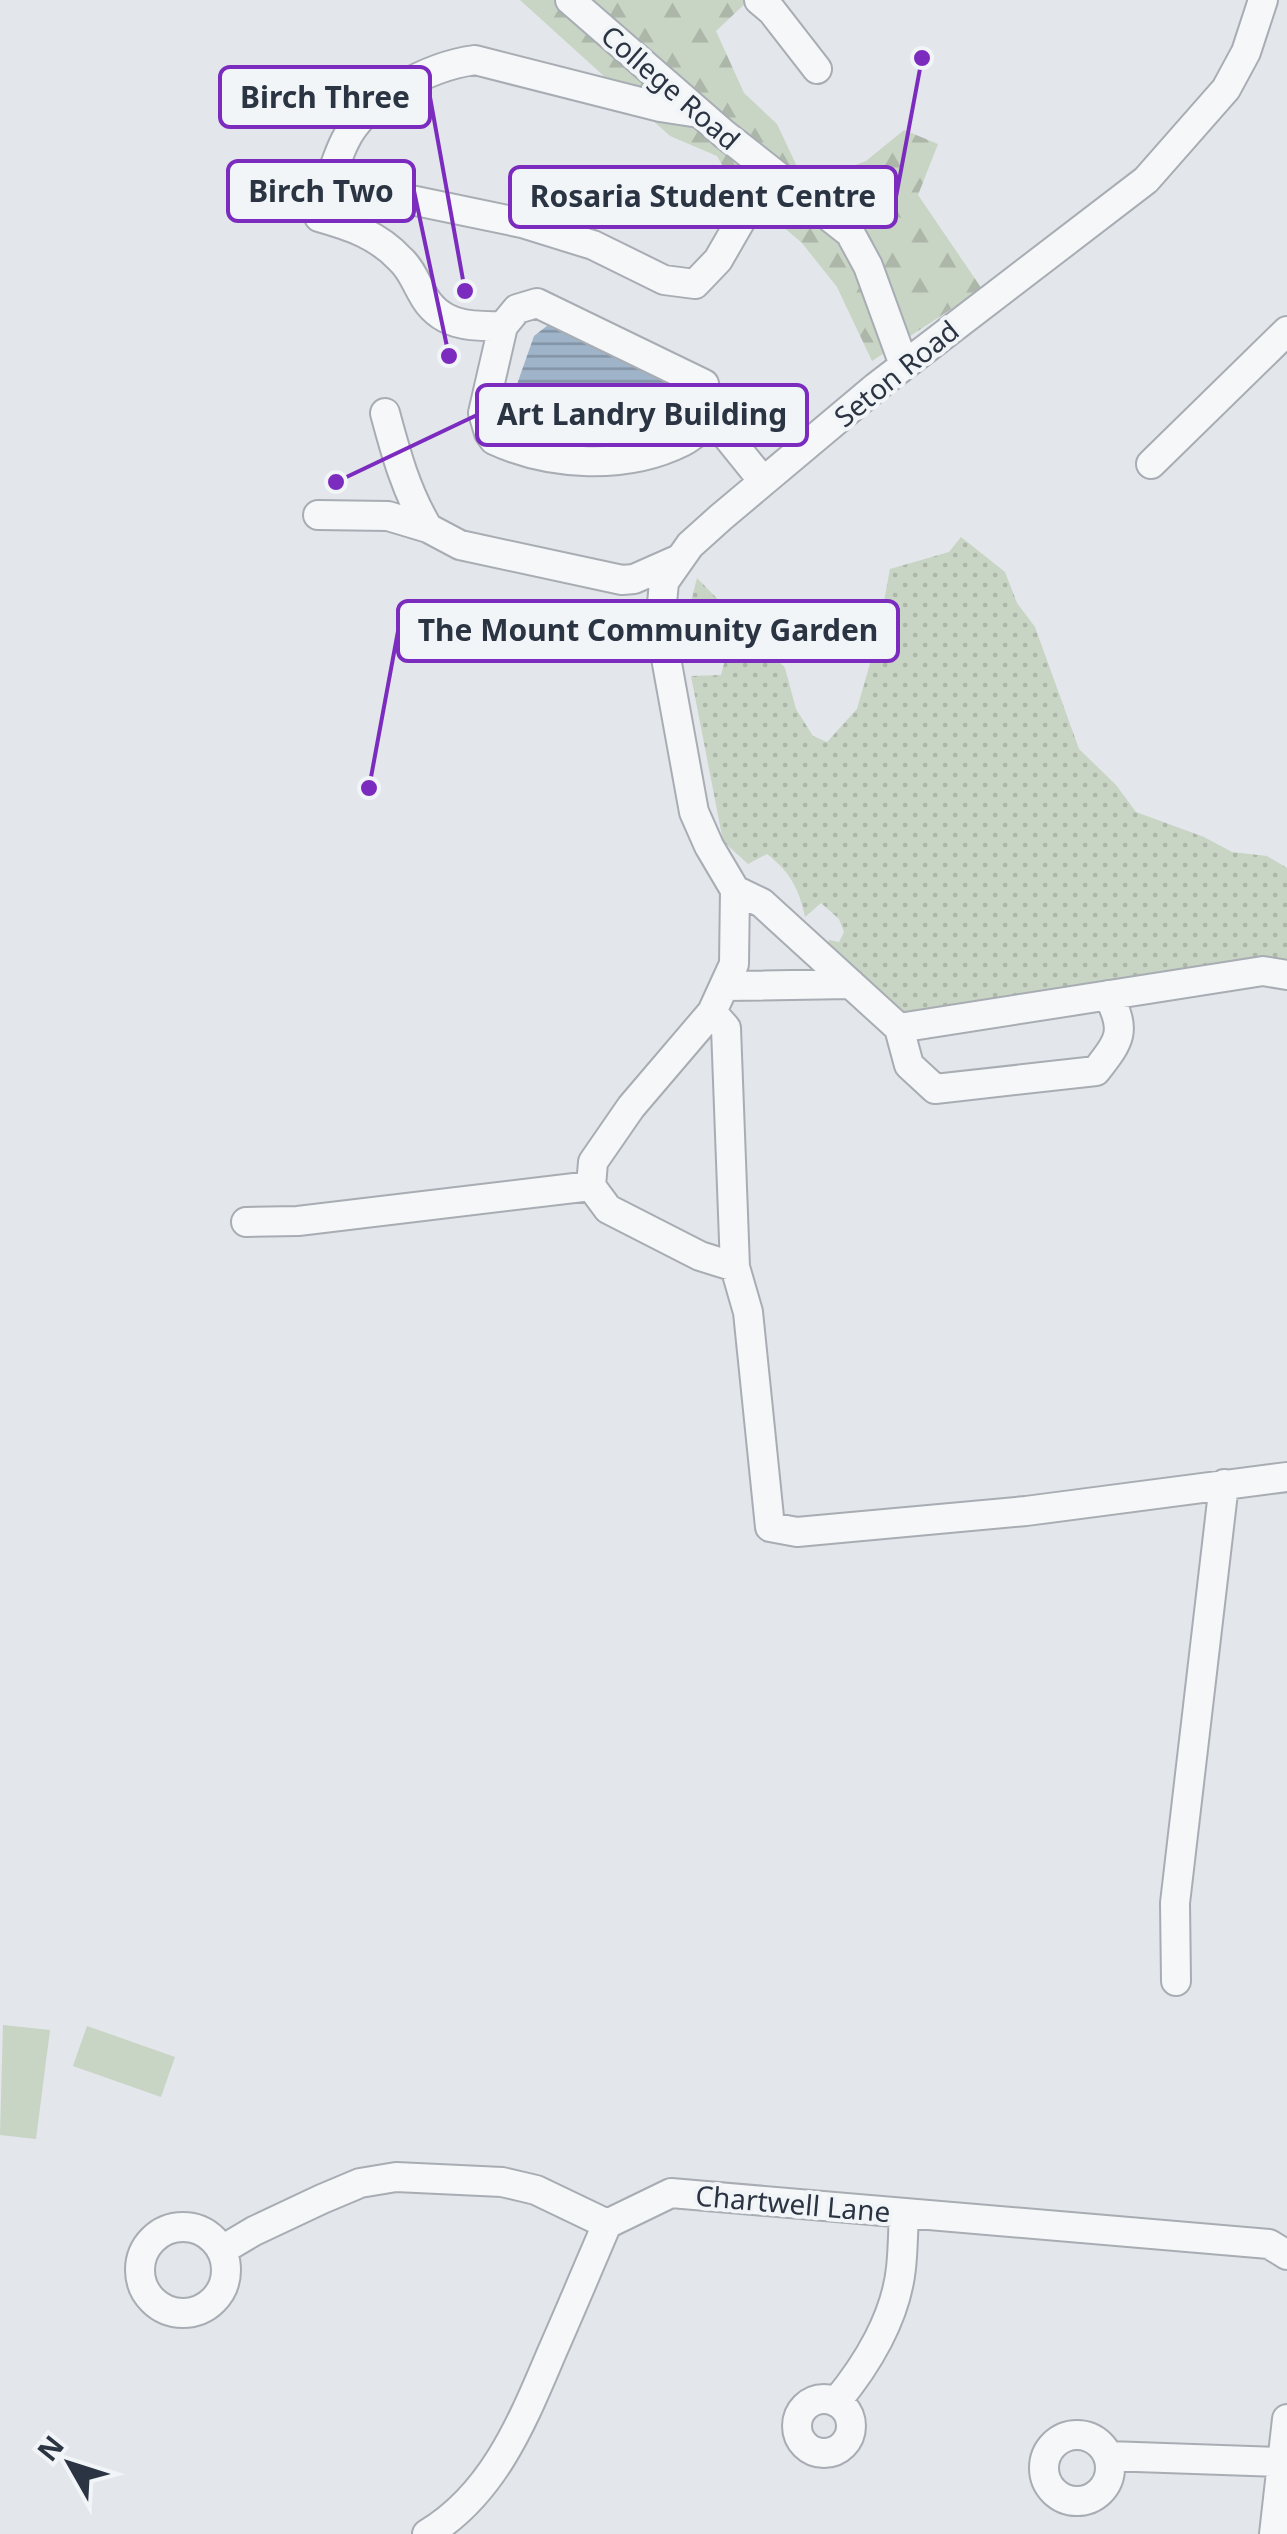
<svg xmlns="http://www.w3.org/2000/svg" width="1287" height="2534" font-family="'Noto Sans',sans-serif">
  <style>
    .grass { fill: url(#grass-dots) }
    .forest { fill: url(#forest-firs) }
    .pitch { fill: #c8d4c4 }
    .water { fill: url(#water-rules) }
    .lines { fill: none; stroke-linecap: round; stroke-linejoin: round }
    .minor-casing { stroke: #a8adb4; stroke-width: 32 }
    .minor { stroke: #f5f7f9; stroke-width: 28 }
    .labels { text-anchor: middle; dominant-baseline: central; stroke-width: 8; stroke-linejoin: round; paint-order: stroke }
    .street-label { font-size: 28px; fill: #2b3442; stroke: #f2f5f8 }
    .leader { fill: none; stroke: #7b2cbf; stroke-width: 4 }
    .callout-dot { fill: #7b2cbf; stroke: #f2f5f8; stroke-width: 4 }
    .callout { fill: #f2f5f8; stroke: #7b2cbf; stroke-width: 4 }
    .callout-label { font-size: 30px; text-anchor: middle; font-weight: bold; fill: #2b3442 }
  </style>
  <defs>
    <pattern id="grass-dots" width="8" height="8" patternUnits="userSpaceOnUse" patternTransform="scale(2.5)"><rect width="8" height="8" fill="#c8d4c4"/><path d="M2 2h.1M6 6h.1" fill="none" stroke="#acb7aa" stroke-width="1.8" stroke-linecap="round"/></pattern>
    <pattern id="forest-firs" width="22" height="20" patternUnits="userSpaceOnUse" patternTransform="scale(2.5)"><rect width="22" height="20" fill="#c8d4c4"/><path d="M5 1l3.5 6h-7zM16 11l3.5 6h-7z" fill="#acb7aa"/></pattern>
    <pattern id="water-rules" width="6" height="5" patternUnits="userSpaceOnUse" patternTransform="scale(2.5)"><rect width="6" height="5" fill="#9fb4c9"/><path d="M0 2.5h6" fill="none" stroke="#8293a5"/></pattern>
  </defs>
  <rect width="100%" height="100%" fill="#e3e6ea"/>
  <path class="grass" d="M 961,537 L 1005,572 L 1017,603 L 1035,627 L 1079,749 L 1116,785 L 1136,812 L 1204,837 L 1232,852 L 1267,856 L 1287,868 L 1287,962 L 905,1018 L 825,951 L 829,940 L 839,942 L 844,932 L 839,919 L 821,903 L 805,917 C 799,888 790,872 767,854 L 748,864 L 723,841 L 691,676 L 721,675 L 728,648 L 687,617 L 697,578 L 785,668 L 796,709 L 813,736 L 827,742 L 857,709 L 877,639 L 890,569 L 949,552 Z"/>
  <path class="forest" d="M 520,0 L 749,0 L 716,31 L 744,93 L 777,124 L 800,173 L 813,182 L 866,161 L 904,130 L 938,144 L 918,195 L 982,289 L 872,361 L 837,287 L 802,243 L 733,184 L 717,156 L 670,136 Z"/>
  <path class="pitch" d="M 3,2025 L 50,2030 L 36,2139 L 0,2135 Z
    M 87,2026 L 175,2057 L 161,2097 L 73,2066 Z"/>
  <path class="water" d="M 552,322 L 677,385 L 684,395 L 682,407 C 665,424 650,429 627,435 C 577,447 541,437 515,390 L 534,336 Z"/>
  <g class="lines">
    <defs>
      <path id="minor" d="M 570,0 L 724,134 L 850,233 L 868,266 L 904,365
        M 759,0 L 772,11 L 817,69
        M 329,183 L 522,223 L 593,245 L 664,280 L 695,284 L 718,260 L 770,170
        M 503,326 C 470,327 439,326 422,293 C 415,281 411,269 401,260 C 378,235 351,226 319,217 C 327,192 333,165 345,141 C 365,99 430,66 475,60 L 660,107 L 699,113
        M 385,413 C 396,454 406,491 428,528
        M 713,419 C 703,426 693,437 682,442 C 626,470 550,466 494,440 L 489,433 L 483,413 L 503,326 L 517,309 L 537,303 L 704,384 L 713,419 L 763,481
        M 1151,464 L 1287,331
        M 318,515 L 388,516 L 428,528 L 460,545 L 622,580 L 634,579 L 677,560
        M 735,890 L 762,903 L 899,1028 L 909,1065 L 935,1089 L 1096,1071 C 1120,1040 1127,1032 1108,995
        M 725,986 L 851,984
        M 712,1012 L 726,1028 L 735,1267 L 748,1312 L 770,1527 L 797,1532 L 1026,1511 L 1287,1477
        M 899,1028 L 1263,971 L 1287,975
        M 246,1222 L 298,1221 L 591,1186
        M 735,1267 L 700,1256 L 608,1209 L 591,1186 L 593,1162 L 631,1107 L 712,1012 L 734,964 L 735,890 L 709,846 L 694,812 L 660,625 L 664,582 L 690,545 L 720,518 L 876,387 L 1146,180 L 1226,89 L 1246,52 L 1263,0
        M 1176,1981 L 1175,1903 L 1224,1484
        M140 2270a43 43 0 1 1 86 0a43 43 0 1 1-86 0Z
        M 222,2250 L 254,2231 L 322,2199 L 360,2183 L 396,2177 L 502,2182 L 536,2190 L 607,2224
        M797 2426a27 27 0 1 1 54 0a27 27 0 1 1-54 0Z
        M 836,2402 C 867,2365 896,2317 901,2268 C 903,2250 903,2231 904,2213
        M1044 2468a33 33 0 1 1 66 0a33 33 0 1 1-66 0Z
        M 1108,2456 L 1282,2462
        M 427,2534 C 494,2494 523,2420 552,2352 C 571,2309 589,2266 607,2224 L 671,2193 L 1269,2244 L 1287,2255
        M 1274,2534 L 1287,2419"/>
    </defs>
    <use href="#minor" class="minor-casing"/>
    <use href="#minor" class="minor"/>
  </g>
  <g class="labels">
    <g class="street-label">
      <text transform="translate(671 87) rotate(41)">College Road</text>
      <text transform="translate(896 373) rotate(-39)">Seton Road</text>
      <text transform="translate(793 2203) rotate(5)">Chartwell Lane</text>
    </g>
  </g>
  <path class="leader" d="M465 291L430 97M449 356L414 191M922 58L896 197M336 482L477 415M369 788L398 631"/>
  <g class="callout-dot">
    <circle cx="465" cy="291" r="10"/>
    <circle cx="449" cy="356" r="10"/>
    <circle cx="922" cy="58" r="10"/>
    <circle cx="336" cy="482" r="10"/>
    <circle cx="369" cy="788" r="10"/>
  </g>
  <g class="callout">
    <rect x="220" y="67" width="210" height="60" rx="10"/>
    <rect x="228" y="161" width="186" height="60" rx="10"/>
    <rect x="510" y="167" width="386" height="60" rx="10"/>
    <rect x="477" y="385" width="330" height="60" rx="10"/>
    <rect x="398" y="601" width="500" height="60" rx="10"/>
  </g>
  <g class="callout-label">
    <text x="325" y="108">Birch Three</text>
    <text x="321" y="202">Birch Two</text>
    <text x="703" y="207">Rosaria Student Centre</text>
    <text x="642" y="425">Art Landry Building</text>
    <text x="648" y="641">The Mount Community Garden</text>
  </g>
  <g transform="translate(70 2464) rotate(309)" stroke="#f2f5f8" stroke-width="8" paint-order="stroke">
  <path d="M0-8L18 38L0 25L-18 38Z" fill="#2b3442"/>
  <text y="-15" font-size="28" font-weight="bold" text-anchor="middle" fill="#2b3442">N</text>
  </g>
</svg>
